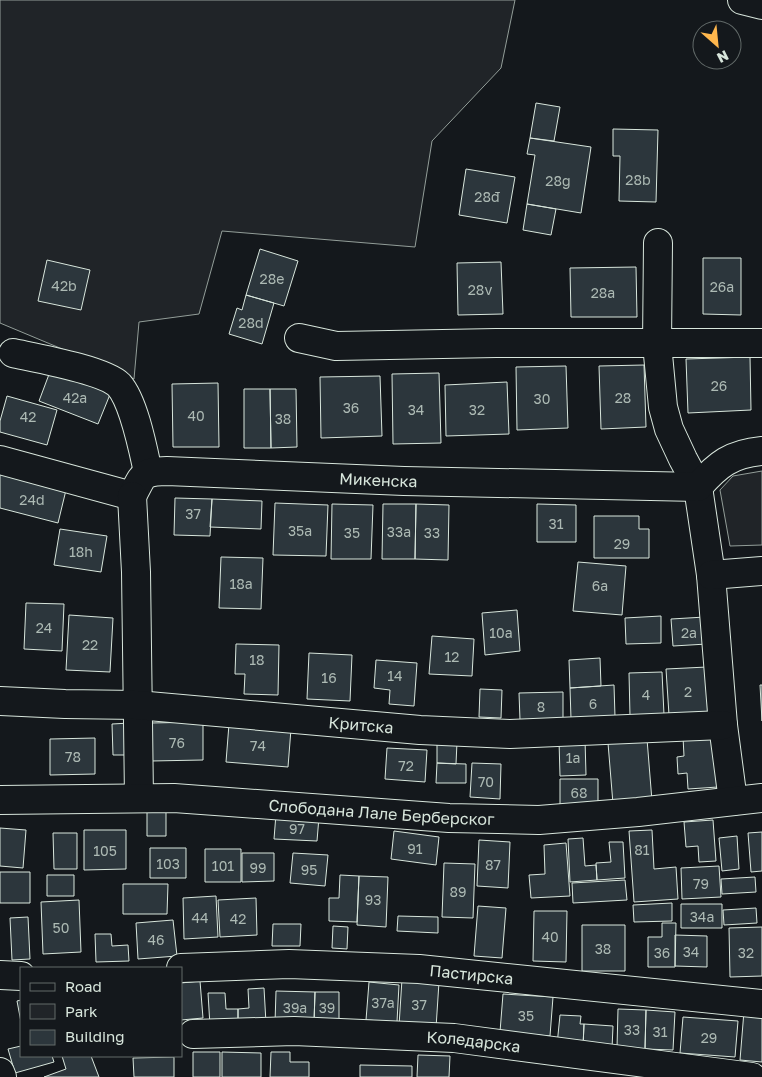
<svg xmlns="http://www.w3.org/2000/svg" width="762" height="1077" font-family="'Golos Text',sans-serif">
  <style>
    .green { fill: #202428; stroke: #939e99 }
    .building { fill: #2c363c; stroke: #d8e6dc }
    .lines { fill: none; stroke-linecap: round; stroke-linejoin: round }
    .minor-casing { stroke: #d8e6dc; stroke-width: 30 }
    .minor { stroke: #14181c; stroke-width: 28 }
    .labels { text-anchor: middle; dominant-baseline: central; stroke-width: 4; stroke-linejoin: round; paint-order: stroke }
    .number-label { font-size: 14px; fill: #adbab4 }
    .street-label { font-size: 16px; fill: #d8e6dc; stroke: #14181c }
  </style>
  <rect width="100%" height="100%" fill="#14181c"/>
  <path class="green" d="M 0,0 L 515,0 L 501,68 L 432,141 L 415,247 L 222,231 L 199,314 L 139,322 L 134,379 L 0,323 Z
    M 762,471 L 762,545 L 730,546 L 720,490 L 733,476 Z"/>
  <path class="building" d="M 536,103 L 560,107 L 554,141 L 530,138 Z
    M 613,129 L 658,130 L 656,202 L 619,201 L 620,156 L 613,156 Z
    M 530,138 L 591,147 L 581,213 L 527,204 L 535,155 L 527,154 Z
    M 466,169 L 515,177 L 507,223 L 459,215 Z
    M 527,204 L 556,209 L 551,235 L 523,230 Z
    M 260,249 L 298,261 L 284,306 L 246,295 Z
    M 703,258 L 741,258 L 741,315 L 703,314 Z
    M 47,260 L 90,270 L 81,310 L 38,301 Z
    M 501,262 L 503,314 L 458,315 L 457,263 Z
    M 636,267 L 637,317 L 571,317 L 570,268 Z
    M 246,295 L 274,303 L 262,344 L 229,334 L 237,308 L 242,310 Z
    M 750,357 L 751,410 L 688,413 L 686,359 Z
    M 644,365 L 646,427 L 601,429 L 599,366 Z
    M 566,366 L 568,428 L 517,430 L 516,367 Z
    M 51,369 L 111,392 L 98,424 L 39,401 Z
    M 439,373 L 441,443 L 393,444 L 392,374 Z
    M 380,376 L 382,436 L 321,438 L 320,377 Z
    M 507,382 L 509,434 L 446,436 L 445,385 Z
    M 218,383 L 219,447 L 173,447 L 172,384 Z
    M 244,389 L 270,389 L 271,448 L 244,448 Z
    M 270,389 L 296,389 L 297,447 L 271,448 Z
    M 7,396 L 57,410 L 47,445 L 0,432 L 0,421 Z
    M 0,473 L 66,490 L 58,523 L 0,508 Z
    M 175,498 L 212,499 L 210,536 L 174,535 Z
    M 212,499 L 262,501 L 261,529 L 210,527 Z
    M 275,503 L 328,505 L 326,556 L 273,555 Z
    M 332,504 L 373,505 L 371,559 L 331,559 Z
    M 383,504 L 416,504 L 415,559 L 382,559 Z
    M 416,504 L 449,505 L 448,560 L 415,559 Z
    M 537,504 L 576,505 L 576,542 L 537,542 Z
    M 594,516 L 639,516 L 639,529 L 649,529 L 649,558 L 594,558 Z
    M 60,529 L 107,536 L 101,572 L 54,565 Z
    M 221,557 L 263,558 L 261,609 L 219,608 Z
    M 578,562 L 626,566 L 622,615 L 573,611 Z
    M 26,603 L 64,604 L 62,651 L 24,649 Z
    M 517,610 L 520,651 L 485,655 L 482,613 Z
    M 69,615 L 113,618 L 110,672 L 66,670 Z
    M 661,616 L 661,643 L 626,644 L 625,618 Z
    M 705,617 L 707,644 L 673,646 L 671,619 Z
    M 432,636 L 474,639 L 472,676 L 429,674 Z
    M 236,644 L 279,645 L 278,695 L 244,694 L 245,674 L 235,674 Z
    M 309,653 L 352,655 L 350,701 L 307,699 Z
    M 600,658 L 601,686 L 570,688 L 569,660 Z
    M 376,660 L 417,663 L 414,706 L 389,704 L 390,690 L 374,688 Z
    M 707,667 L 709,713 L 669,715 L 666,669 Z
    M 662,672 L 664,715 L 630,716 L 629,673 Z
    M 614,685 L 615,717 L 571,719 L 570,688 Z
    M 760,685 L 762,685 L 762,721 Z
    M 480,689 L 502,690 L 501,718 L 479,717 Z
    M 563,692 L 563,718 L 520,720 L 519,693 Z
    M 203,722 L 203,760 L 151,761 L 150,723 Z
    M 130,723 L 130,755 L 113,755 L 112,724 Z
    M 229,724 L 291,729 L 288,767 L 226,762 Z
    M 716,735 L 718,787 L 688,789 L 687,773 L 678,774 L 677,757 L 684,756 L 683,737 Z
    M 95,738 L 95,774 L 50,775 L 50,739 Z
    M 585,739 L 586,775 L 560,776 L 559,740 Z
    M 647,739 L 652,801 L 613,804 L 608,743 Z
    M 437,741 L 457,742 L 456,764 L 437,763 Z
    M 387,748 L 427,750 L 425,782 L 385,779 Z
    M 437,763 L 466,764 L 466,783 L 436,783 Z
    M 472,763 L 501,764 L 500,799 L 470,797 Z
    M 560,779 L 598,779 L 598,805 L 560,805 Z
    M 147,809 L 166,809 L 166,836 L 147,836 Z
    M 276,814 L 319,817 L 317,841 L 274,839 Z
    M 713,820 L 716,861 L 699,862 L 698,846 L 686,847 L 684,822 Z
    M 0,828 L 26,830 L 23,868 L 0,866 Z
    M 84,830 L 126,830 L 126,869 L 84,870 Z
    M 652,830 L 654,869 L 676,867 L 678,899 L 634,902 L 629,831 Z
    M 394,831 L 439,837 L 436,865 L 391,859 Z
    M 762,832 L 762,871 L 751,872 L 748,833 Z
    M 53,833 L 77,833 L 77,869 L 54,869 Z
    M 737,836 L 739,869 L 722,871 L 719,838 Z
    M 583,838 L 585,866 L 596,865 L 597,880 L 570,882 L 568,839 Z
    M 479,840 L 510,842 L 508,888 L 477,886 Z
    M 609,842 L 623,842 L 625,878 L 597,880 L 596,863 L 611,862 Z
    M 566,843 L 570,896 L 531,898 L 529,875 L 545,874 L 544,845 Z
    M 150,848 L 186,848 L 186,878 L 150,878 Z
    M 205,849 L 241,849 L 241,882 L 205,882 Z
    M 242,853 L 274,853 L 274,881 L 242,882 Z
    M 293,853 L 328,855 L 325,886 L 290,883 Z
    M 444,863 L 475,864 L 473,918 L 442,917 Z
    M 719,866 L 721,897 L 682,899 L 681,868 Z
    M 0,872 L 30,872 L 30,903 L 0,903 Z
    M 47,875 L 74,875 L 74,896 L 47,896 Z
    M 340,875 L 359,876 L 357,922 L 329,921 L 329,898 L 339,898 Z
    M 359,876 L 388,877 L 386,927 L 357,925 Z
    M 755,877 L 756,892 L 722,894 L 721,879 Z
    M 625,880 L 627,900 L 573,903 L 572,883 Z
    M 123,884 L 168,884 L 167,914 L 123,914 Z
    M 216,896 L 218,937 L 184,939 L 183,898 Z
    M 256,898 L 257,935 L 220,937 L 218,900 Z
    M 79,900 L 81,952 L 43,954 L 41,902 Z
    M 672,903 L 672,921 L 634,922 L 633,905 Z
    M 681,904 L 722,904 L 722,928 L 681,928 Z
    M 478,906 L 506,908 L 502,958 L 474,956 Z
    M 756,908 L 757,923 L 724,925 L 723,910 Z
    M 534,911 L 567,911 L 566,962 L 533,961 Z
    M 398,916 L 438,917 L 438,933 L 397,931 Z
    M 28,917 L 30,959 L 12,960 L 10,918 Z
    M 173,920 L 177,956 L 138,959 L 136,923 Z
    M 662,923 L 676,923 L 675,967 L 648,967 L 648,937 L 662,937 Z
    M 273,924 L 301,924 L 300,946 L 272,946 Z
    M 582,925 L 625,925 L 625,971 L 582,971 Z
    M 333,926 L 348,927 L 347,949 L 332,948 Z
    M 762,927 L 762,976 L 730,977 L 729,928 Z
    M 95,934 L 111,934 L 112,946 L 128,945 L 129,961 L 96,962 Z
    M 675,935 L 707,936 L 707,967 L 675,966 Z
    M 402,979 L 439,982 L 436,1028 L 399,1026 Z
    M 200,981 L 203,1018 L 181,1020 L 181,983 Z
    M 369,982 L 399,985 L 397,1022 L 366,1020 Z
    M 264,988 L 266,1023 L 238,1025 L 238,1009 L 249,1008 L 248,989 Z
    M 276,991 L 315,992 L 314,1023 L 275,1023 Z
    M 315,992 L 339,992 L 339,1024 L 314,1023 Z
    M 208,993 L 225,993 L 226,1009 L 238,1009 L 238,1025 L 210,1026 Z
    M 503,994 L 553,997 L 550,1036 L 500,1032 Z
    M 21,1000 L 21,1022 L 17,1001 Z
    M 618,1009 L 646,1010 L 645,1049 L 617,1048 Z
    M 646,1010 L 675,1012 L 673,1050 L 645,1049 Z
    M 744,1011 L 762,1012 L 762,1062 L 740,1060 Z
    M 560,1015 L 581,1016 L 580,1024 L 584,1024 L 583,1047 L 557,1045 Z
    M 683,1017 L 738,1021 L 735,1057 L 680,1053 Z
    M 584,1024 L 613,1026 L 612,1049 L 583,1047 Z
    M 21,1046 L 21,1056 L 52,1056 L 54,1062 L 15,1073 L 8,1049 Z
    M 193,1052 L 220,1052 L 220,1077 L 193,1077 Z
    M 222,1052 L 261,1053 L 261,1077 L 222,1077 Z
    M 271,1052 L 290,1052 L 290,1062 L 309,1062 L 309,1077 L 270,1077 Z
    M 418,1055 L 450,1056 L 449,1077 L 417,1077 Z
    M 62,1056 L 91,1056 L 99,1077 L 44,1077 L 66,1069 Z
    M 174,1057 L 174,1077 L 134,1077 L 133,1058 Z
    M 360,1065 L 412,1066 L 412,1077 L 360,1077 Z"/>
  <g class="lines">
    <defs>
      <g id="minor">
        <path d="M 742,0 L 762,5"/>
        <path d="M 658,243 L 657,344 L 663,407 L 669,429 L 683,459 L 698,487 L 711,575 L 723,725 L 733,801"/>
        <path d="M 299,338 L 336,346 L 496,343 L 762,343"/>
        <path d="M 13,353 C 36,358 104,370 119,385 C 134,402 143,449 148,472"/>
        <path d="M 0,460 L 132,496"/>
        <path id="s1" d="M 132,496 C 144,474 141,472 167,471 L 404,481 L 698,487 C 718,464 731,454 762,451"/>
        <path d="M 132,496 L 136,572 L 139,798"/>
        <path d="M 711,575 L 762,571"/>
        <path id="s2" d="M 0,701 L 65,704 L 137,705 L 420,730 L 510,734 L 723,725"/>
        <path id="s3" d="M 0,800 L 174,798 L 449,818 L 539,820 L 638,812 L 762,798"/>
        <path id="s4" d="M 181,968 L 289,964 L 419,969 L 762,1004"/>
        <path d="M 0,975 L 21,976"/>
        <path id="s5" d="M 193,1034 L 294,1031 L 454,1038 L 752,1077"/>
        <path d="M 0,1072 L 2,1077"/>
      </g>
    </defs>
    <use href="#minor" class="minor-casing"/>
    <use href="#minor" class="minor"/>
  </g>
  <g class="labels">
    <g class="number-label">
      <text x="638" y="179">28b</text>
      <text x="558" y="180">28g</text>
      <text x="487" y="196">28đ</text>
      <text x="272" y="278">28e</text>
      <text x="64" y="285">42b</text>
      <text x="722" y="286">26a</text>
      <text x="480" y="289">28v</text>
      <text x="603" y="292">28a</text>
      <text x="251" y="322">28d</text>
      <text x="719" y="385">26</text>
      <text x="75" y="397">42a</text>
      <text x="623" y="397">28</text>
      <text x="542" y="398">30</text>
      <text x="351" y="407">36</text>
      <text x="416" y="409">34</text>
      <text x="477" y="409">32</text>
      <text x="196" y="415">40</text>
      <text x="28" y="416">42</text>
      <text x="283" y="418">38</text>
      <text x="32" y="499">24d</text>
      <text x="193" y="513">37</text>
      <text x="556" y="523">31</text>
      <text x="300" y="530">35a</text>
      <text x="399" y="531">33a</text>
      <text x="352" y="532">35</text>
      <text x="432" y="532">33</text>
      <text x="622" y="543">29</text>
      <text x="81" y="551">18h</text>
      <text x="241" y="583">18a</text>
      <text x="600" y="585">6a</text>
      <text x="44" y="627">24</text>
      <text x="501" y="632">10a</text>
      <text x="689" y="632">2a</text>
      <text x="90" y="644">22</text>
      <text x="452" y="656">12</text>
      <text x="257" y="659">18</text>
      <text x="395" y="675">14</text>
      <text x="329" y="677">16</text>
      <text x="688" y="691">2</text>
      <text x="646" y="694">4</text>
      <text x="593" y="703">6</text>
      <text x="541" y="706">8</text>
      <text x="177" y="742">76</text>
      <text x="258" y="745">74</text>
      <text x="73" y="756">78</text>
      <text x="573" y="757">1a</text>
      <text x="406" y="765">72</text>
      <text x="486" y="781">70</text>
      <text x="579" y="792">68</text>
      <text x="297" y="828">97</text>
      <text x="415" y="848">91</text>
      <text x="642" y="849">81</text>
      <text x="105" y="850">105</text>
      <text x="168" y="863">103</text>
      <text x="493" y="864">87</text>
      <text x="223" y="865">101</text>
      <text x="258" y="867">99</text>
      <text x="309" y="869">95</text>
      <text x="701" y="883">79</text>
      <text x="458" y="891">89</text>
      <text x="373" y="899">93</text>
      <text x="702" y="916">34a</text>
      <text x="200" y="917">44</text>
      <text x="238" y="918">42</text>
      <text x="61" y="927">50</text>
      <text x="550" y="936">40</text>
      <text x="156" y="939">46</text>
      <text x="603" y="948">38</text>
      <text x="691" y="951">34</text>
      <text x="662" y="952">36</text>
      <text x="746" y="952">32</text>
      <text x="383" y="1002">37a</text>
      <text x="419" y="1004">37</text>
      <text x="295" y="1007">39a</text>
      <text x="327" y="1007">39</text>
      <text x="526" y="1015">35</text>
      <text x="632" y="1029">33</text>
      <text x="660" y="1031">31</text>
      <text x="709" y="1037">29</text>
    </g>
    <g class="street-label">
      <text stroke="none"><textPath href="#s1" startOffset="259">Микенска</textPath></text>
      <text stroke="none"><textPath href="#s2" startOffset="362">Критска</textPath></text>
      <text stroke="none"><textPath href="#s3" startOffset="382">Слободана Лале Берберског</textPath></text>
      <text stroke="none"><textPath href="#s4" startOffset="291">Пастирска</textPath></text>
      <text stroke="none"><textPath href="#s5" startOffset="281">Коледарска</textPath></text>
    </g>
  </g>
  <rect x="20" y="967" width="162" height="90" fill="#14181c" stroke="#626a69"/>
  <rect x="30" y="983" width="25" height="8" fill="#14181c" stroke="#626a69"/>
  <text x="65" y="992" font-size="15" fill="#d8e6dc">Road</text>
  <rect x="30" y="1004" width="25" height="15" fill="#202428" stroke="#626a69"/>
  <text x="65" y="1017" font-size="15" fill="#d8e6dc">Park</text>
  <rect x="30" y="1030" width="25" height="15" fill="#2c363c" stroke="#626a69"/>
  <text x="65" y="1042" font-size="15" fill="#d8e6dc">Building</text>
  <g transform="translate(717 45) rotate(153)"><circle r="24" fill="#14181c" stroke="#626a69"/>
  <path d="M0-4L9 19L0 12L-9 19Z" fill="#ffb74d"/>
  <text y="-8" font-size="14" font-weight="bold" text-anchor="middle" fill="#d8e6dc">N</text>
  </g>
</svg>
